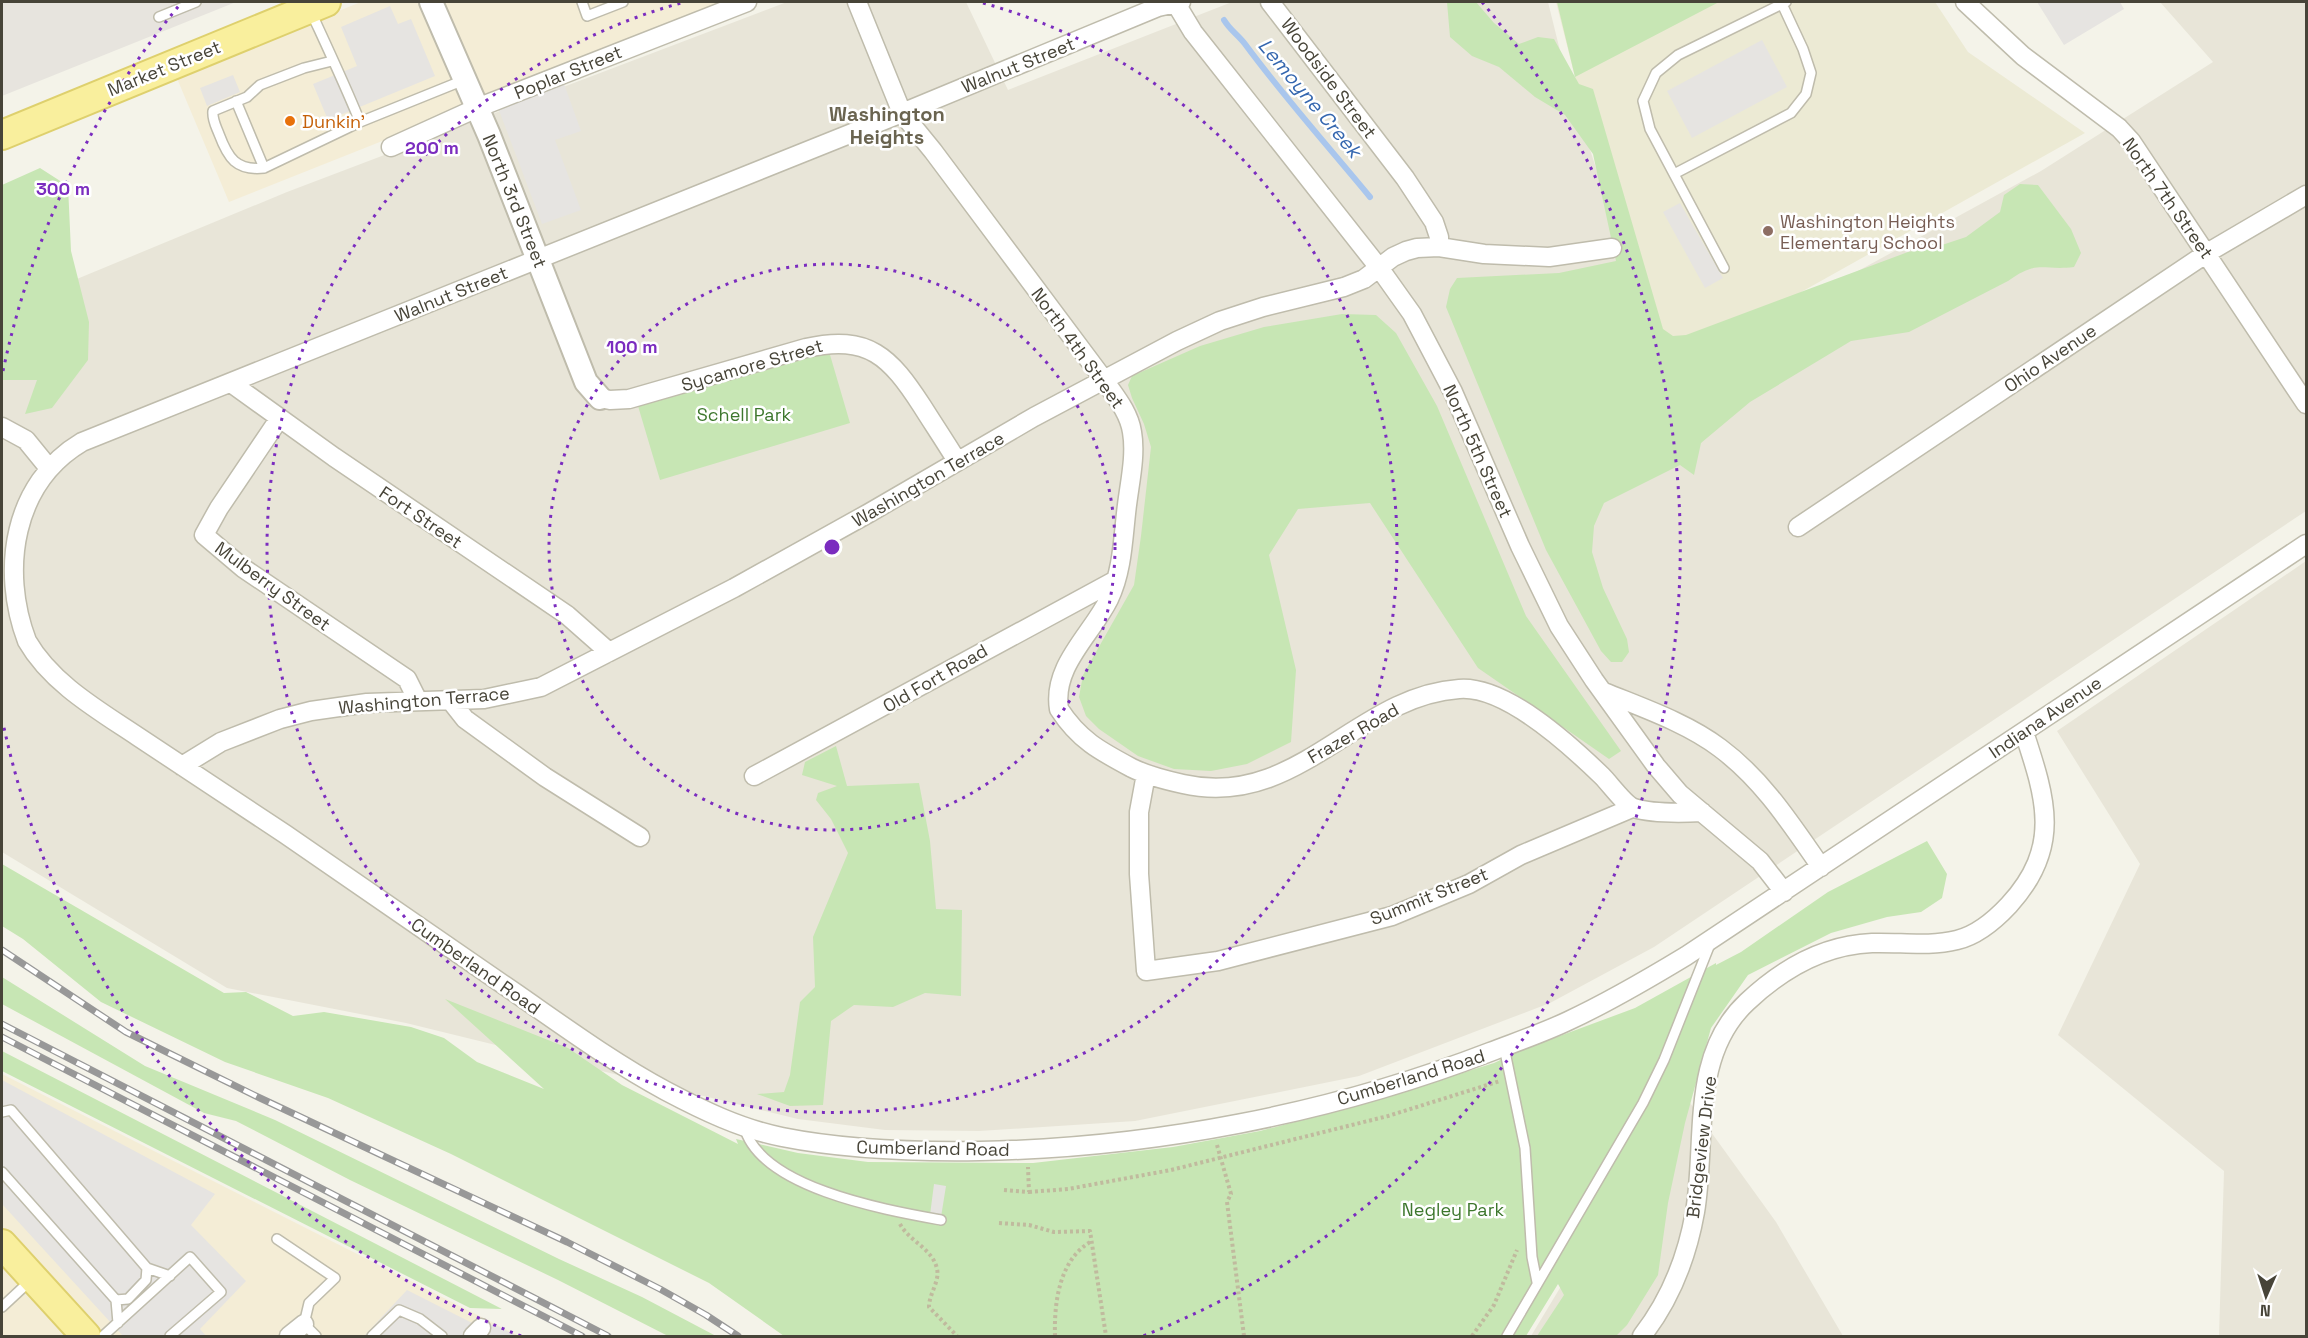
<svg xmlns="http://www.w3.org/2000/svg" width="2308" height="1338" font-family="'Space Grotesk',sans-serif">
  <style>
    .residential { fill: #e8e5d8 }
    .commercial { fill: #f4edd6 }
    .industrial { fill: #e7e4de }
    .education { fill: #ecead4 }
    .green { fill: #c7e6b4 }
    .parking { fill: #e6e4e1 }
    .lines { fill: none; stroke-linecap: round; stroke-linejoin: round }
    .stream { stroke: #a9c6ed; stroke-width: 6 }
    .service-casing { stroke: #bfbcac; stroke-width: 12 }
    .minor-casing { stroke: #bfbcac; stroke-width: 21 }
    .tertiary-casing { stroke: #bfbcac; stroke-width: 26 }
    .primary-casing { stroke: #ded06d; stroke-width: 32 }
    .path { stroke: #c0ba9e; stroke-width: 4; stroke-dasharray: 3 3; stroke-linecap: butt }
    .service { stroke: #fff; stroke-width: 9 }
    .minor { stroke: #fff; stroke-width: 18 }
    .tertiary { stroke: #fff; stroke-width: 22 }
    .primary { stroke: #f9ef9d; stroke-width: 28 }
    .rail-casing { stroke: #989898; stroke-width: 7 }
    .rail { stroke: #fff; stroke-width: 4.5; stroke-dasharray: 14; stroke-linecap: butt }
    .ring { fill: none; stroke: #7b2cbf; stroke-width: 3; stroke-dasharray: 3 6 }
    .food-dot { fill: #e8710a; stroke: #fff; stroke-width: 2 }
    .education-dot { fill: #8d6e63; stroke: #fff; stroke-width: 2 }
    .labels { text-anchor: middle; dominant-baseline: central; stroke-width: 5; stroke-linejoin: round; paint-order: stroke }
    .street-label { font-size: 18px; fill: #474438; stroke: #fff }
    .food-label { font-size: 18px; fill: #c56008; stroke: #fff; text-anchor: start }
    .education-label { font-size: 18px; fill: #785e54; stroke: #fff; text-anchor: start }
    .park-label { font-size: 18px; fill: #3d772d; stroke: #fff }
    .water-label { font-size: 20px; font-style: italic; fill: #3567af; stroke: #fff }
    .neighbourhood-label { font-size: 20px; font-weight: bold; fill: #6a6450; stroke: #fff }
    .centre { fill: #7b2cbf; stroke: #fff; stroke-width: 3 }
    .ring-label { font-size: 18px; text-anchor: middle; font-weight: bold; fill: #7b2cbf; stroke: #fff; stroke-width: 5; stroke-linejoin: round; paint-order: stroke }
  </style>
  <rect width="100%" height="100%" fill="#f4f3e9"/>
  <path class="residential" d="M 787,2 L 966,2 L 1008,90 L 1232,2 L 1548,2 L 1567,79 L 1664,377 L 2041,171 L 2213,62 L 2160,2 L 2306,2 L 2306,511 L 1654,947 L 1550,1003 L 1359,1076 L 1135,1121 L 979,1131 L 885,1130 L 798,1119 L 406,1023 L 227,988 L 2,852 L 2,310 L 287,192 Z
    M 2306,561 L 2306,1336 L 2219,1336 L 2224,1171 L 2058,1035 L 2140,864 L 2057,731 Z
    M 1680,1089 L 1776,1222 L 1843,1336 L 1531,1336 Z"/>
  <path class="commercial" d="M 361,2 L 732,2 L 229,202 L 176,76 Z
    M 2,1074 L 519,1336 L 2,1336 Z"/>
  <path class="industrial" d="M 2,2 L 236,2 L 2,96 Z"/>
  <path class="education" d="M 1556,2 L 1935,2 L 1968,52 L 2085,133 L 1671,365 L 1575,77 Z"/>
  <path class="green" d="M 1447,2 L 1476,2 L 1494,23 L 1519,44 L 1538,37 L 1554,39 L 1575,77 L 1557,2 L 1719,2 L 1575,77 L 1579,84 L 1593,89 L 1663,329 L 1673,336 L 1686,335 L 1908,252 L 1945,244 L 1966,237 L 2000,212 L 2004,195 L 2020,184 L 2038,185 L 2071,229 L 2081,253 L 2074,267 C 2042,271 2038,259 2008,281 L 1909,332 L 1851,341 L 1750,402 L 1701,443 L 1694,475 L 1680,465 L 1604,503 L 1594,526 L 1592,552 L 1603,588 L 1627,639 L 1629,652 L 1622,662 L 1611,662 L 1601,651 L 1546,550 L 1446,307 L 1450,289 L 1457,278 L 1559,273 L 1616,261 L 1593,154 L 1565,115 L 1535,97 L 1499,67 L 1472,56 L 1450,37 Z
    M 40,168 L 68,186 L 71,251 L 89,322 L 88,360 L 52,408 L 25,414 L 37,380 L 2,380 L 2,185 Z
    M 1342,314 L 1376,315 L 1396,333 L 1437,406 L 1526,616 L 1621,751 L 1609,759 L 1478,668 L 1370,503 L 1298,509 L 1269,555 L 1296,670 L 1291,742 L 1247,764 L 1211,771 L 1174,769 L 1138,756 L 1099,729 L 1086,716 L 1079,697 L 1083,675 L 1134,585 L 1141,536 L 1151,447 L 1144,424 L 1132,398 L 1128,385 L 1132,376 L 1200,346 L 1264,327 Z
    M 828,348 L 850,423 L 660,480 L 638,406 Z
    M 836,746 L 847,786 L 919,783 L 930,841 L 936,909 L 962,910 L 961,996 L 925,993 L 893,1007 L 854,1005 L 831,1021 L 823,1105 L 790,1106 L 757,1094 L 784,1092 L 790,1075 L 800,1002 L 815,987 L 813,937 L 848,853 L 831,819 L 816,800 L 818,793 L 837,786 L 802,775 L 805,762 Z
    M 1927,841 L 1947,874 L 1942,898 L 1921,912 L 1887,917 L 1831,933 L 1748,975 L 1711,1028 L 1685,1123 L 1668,1203 L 1658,1275 L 1627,1325 L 1616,1336 L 1537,1336 L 1564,1295 L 1558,1284 L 1526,1336 L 784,1336 L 709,1283 L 451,1154 L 328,1098 L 225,1062 L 101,1002 L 23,939 L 2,926 L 2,864 L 224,993 L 246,992 L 293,1016 L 324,1012 L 411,1027 L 444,1038 L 477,1062 L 544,1089 L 445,999 L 568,1048 L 622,1085 L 738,1144 L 736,1139 L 798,1153 L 868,1162 L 1033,1163 L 1173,1147 L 1260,1131 L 1363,1104 L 1494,1063 L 1522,1050 L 1635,1008 L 1716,963 L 1716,965 L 1741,952 L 1828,892 Z
    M 2,977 L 145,1066 L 275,1120 L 559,1259 L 642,1297 L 716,1336 L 668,1336 L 558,1280 L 350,1180 L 236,1121 L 204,1113 L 2,1004 Z
    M 2,1051 L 502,1309 L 470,1308 L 2,1071 Z"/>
  <path class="parking" d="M 2037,2 L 2120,2 L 2124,9 L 2064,45 Z
    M 390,6 L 398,24 L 411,19 L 435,76 L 328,120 L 313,84 L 357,66 L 341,27 Z
    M 1762,40 L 1787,87 L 1692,138 L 1667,91 Z
    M 233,75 L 240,92 L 207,106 L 200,88 Z
    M 563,81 L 581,131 L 555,140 L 581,210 L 542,224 L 497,105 Z
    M 1680,203 L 1723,278 L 1705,288 L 1663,212 Z
    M 2,1080 L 215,1194 L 191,1225 L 246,1281 L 200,1329 L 206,1336 L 123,1336 L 2,1204 Z
    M 934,1184 L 946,1186 L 941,1217 L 930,1215 Z
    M 407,1290 L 486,1330 L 493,1324 L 517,1336 L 364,1336 Z"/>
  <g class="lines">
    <path class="stream" d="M 1224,20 C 1230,30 1238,35 1245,44 C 1284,97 1328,146 1370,197"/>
    <defs>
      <path id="service" d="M 582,2 L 587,16 L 623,2
        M 311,12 C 328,49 345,85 360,122
        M 159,17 L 196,2
        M 332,61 L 304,68 L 260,85 L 247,97 L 213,111 C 212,120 216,126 219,134 C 228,158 236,171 264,168 L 360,122 L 464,80
        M 236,101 L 264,168
        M 1674,174 L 1791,113 L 1806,94 L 1811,73 L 1803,49 L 1782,4
        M 1724,268 L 1650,129 L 1643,101 L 1656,73 L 1678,55 L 1786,2
        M 1504,1047 L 1525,1148 L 1532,1257 L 1537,1282
        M 2,1112 L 11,1110 L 147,1268 L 170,1276
        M 744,1126 C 759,1188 886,1210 941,1220
        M 2,1172 L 116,1300 L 118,1323
        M 277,1239 L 335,1278 L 309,1303 L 304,1324 L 316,1336
        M 116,1300 L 128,1299 L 146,1280 L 147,1268
        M 2,1307 L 31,1280
        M 103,1336 L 190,1257 L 221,1292 L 170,1336
        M 372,1336 L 399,1310 L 420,1319 L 442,1336
        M 1507,1336 L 1643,1103 L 1664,1060 L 1710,944"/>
      <path id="minor" d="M 857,2 L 902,113 L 933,151 L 1104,380 C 1115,396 1129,412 1132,432 C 1136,455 1130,481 1127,505 C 1123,536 1123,570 1109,599 C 1092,634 1052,666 1059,709 C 1079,740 1100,751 1132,768 C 1148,776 1165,780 1183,784 C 1297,810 1356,696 1459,689 C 1505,685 1570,745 1602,776 C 1610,784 1625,805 1634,808 C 1653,814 1682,813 1702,812
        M 1175,2 L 1193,32 L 1380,269 L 1412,314 L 1453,392 L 1520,546 L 1559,626 L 1594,680 L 1656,766 L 1680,794 L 1760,861 L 1784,892
        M 1181,2 L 1158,7 L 902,113 L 82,442 C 13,483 0,570 27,641 C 51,683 98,710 137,736 C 186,769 236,801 285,834 C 363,887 440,941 517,994 C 566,1028 614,1063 666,1091 C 702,1110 741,1129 782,1137 C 847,1150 914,1152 980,1151 C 1152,1148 1329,1114 1490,1052 C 1516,1042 1543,1033 1568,1021 C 1609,1002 1648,979 1686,956 L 2306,544
        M 1270,2 L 1405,178 L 1434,222 L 1439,237 L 1439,247
        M 1965,2 L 2023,56 L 2119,128 L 2131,141 L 2306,404
        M 391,147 L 477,108 L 747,2
        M 231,383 L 334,457 L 567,615 L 609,652
        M 600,398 L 610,400 L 629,399 L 806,348 C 869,334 890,357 922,406 C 934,425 946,443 957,461
        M 279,419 L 219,508 L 204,535 L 243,568 L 407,679 L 418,701
        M 2,427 L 26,440 L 48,467
        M 1798,527 L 2207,253 L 2306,195
        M 1604,692 C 1643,708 1687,723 1720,748 C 1763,780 1791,824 1821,867
        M 450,700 L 465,719 L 545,777 L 640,837
        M 182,766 L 221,742 L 280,719 L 311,711 L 367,703 L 484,699 L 541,687 L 734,588 L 869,513 L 1034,417 L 1177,341 L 1220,321 L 1263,307 L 1344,287 L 1364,279 L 1393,257 L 1406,251 L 1417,248 L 1439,247 L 1484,254 L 1549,257 L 1612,248
        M 1146,774 L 1139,812 L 1139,874 L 1146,971 L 1218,961 L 1392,916 L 1469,884 L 1521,855 L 1632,808
        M 754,776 L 1116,580
        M 289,1336 L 304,1324
        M 473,1336 L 481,1328
        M 1642,1336 C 1670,1300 1687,1257 1695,1212 C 1707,1142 1689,1056 1747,1002 C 1782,969 1823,945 1872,943 C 1901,942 1928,947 1957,940 C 1978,935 1995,920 2009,905 C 2062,847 2046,799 2024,732"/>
      <path id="tertiary" d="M 431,2 L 489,135 L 586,382 L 600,398"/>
      <path id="primary" d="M 2,135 L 326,2
        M 2,1244 L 86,1336"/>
    </defs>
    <use href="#service" class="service-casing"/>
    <use href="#minor" class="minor-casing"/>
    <use href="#tertiary" class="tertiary-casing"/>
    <use href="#primary" class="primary-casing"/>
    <path class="path" d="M 1217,1145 L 1231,1194 L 1227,1202 L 1244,1336
      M 1004,1190 L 1029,1192 L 1028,1167
      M 1029,1192 L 1068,1189 L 1171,1170 L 1388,1116 L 1500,1081
      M 999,1223 L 1029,1225 L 1054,1232 L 1090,1231 L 1106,1336
      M 900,1224 C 909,1241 933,1249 937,1269 C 940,1281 929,1294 929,1307 L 957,1336
      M 1055,1336 C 1054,1303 1059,1259 1092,1241
      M 1472,1336 L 1494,1305 L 1517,1250"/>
    <use href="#service" class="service"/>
    <use href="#minor" class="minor"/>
    <use href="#tertiary" class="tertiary"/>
    <use href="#primary" class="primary"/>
    <defs>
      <path id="rail" d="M 2,950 L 126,1032 L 260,1098 L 567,1242 L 660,1289 L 706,1315 L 738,1336
        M 2,1024 L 608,1336
        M 2,1037 L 582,1336"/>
    </defs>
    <use href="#rail" class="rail-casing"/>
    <use href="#rail" class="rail"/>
  </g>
  <g class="ring">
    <circle cx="832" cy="547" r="283"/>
    <path d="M983 3A565 565 0 1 1 681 3"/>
    <path d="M521 1336A848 848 0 0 1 3 723M3 371A848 848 0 0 1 182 2M1482 2A848 848 0 0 1 1143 1336"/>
  </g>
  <circle class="food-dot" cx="290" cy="121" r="6"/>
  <circle class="education-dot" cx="1768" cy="231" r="6"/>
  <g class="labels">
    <g class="street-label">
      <text transform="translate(1018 65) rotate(-22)">Walnut Street</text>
      <text transform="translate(164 68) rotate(-22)">Market Street</text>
      <text transform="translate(568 72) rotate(-22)">Poplar Street</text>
      <text transform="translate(1329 78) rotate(53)">Woodside Street</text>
      <text transform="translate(2168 198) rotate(55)">North 7th Street</text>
      <text transform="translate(515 201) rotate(68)">North 3rd Street</text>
      <text transform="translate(451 294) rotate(-22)">Walnut Street</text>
      <text transform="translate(1078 348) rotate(54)">North 4th Street</text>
      <text transform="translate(2050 358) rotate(-34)">Ohio Avenue</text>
      <text transform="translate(752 365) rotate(-16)">Sycamore Street</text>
      <text transform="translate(1478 451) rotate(66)">North 5th Street</text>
      <text transform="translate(928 479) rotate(-30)">Washington Terrace</text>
      <text transform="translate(421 517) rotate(34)">Fort Street</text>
      <text transform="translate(273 586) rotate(36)">Mulberry Street</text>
      <text transform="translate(935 678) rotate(-30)">Old Fort Road</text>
      <text transform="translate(424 700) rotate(-5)">Washington Terrace</text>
      <text transform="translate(2045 717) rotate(-34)">Indiana Avenue</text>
      <text transform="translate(1353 733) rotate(-30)">Frazer Road</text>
      <text transform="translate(1429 896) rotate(-22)">Summit Street</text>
      <text transform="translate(476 966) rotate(35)">Cumberland Road</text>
      <text transform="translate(1411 1077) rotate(-17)">Cumberland Road</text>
      <text transform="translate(1701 1147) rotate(-83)">Bridgeview Drive</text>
      <text transform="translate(933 1148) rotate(1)">Cumberland Road</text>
    </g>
    <g class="food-label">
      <text x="302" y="121">Dunkin'</text>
    </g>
    <g class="education-label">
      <text x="1780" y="221">Washington Heights<tspan x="1780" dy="21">Elementary School</tspan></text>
    </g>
    <g class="park-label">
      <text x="744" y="414">Schell Park</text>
      <text x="1453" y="1209">Negley Park</text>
    </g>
    <g class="water-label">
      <text transform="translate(1310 98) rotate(50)">Lemoyne Creek</text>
    </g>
    <g class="neighbourhood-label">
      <text x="887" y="114">Washington<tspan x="887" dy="23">Heights</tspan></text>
    </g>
  </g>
  <circle cx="832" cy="547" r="9" class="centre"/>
  <g class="ring-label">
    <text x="432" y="154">200 m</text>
    <text x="63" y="195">300 m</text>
    <text x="632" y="353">100 m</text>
  </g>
  <rect width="2308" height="1338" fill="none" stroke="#474438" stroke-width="6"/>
  <g transform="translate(2266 1296) rotate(183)" stroke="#ffffff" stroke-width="4.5" paint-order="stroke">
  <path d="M0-4.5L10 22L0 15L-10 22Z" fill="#474438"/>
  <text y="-9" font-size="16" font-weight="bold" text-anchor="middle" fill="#474438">N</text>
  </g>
</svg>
